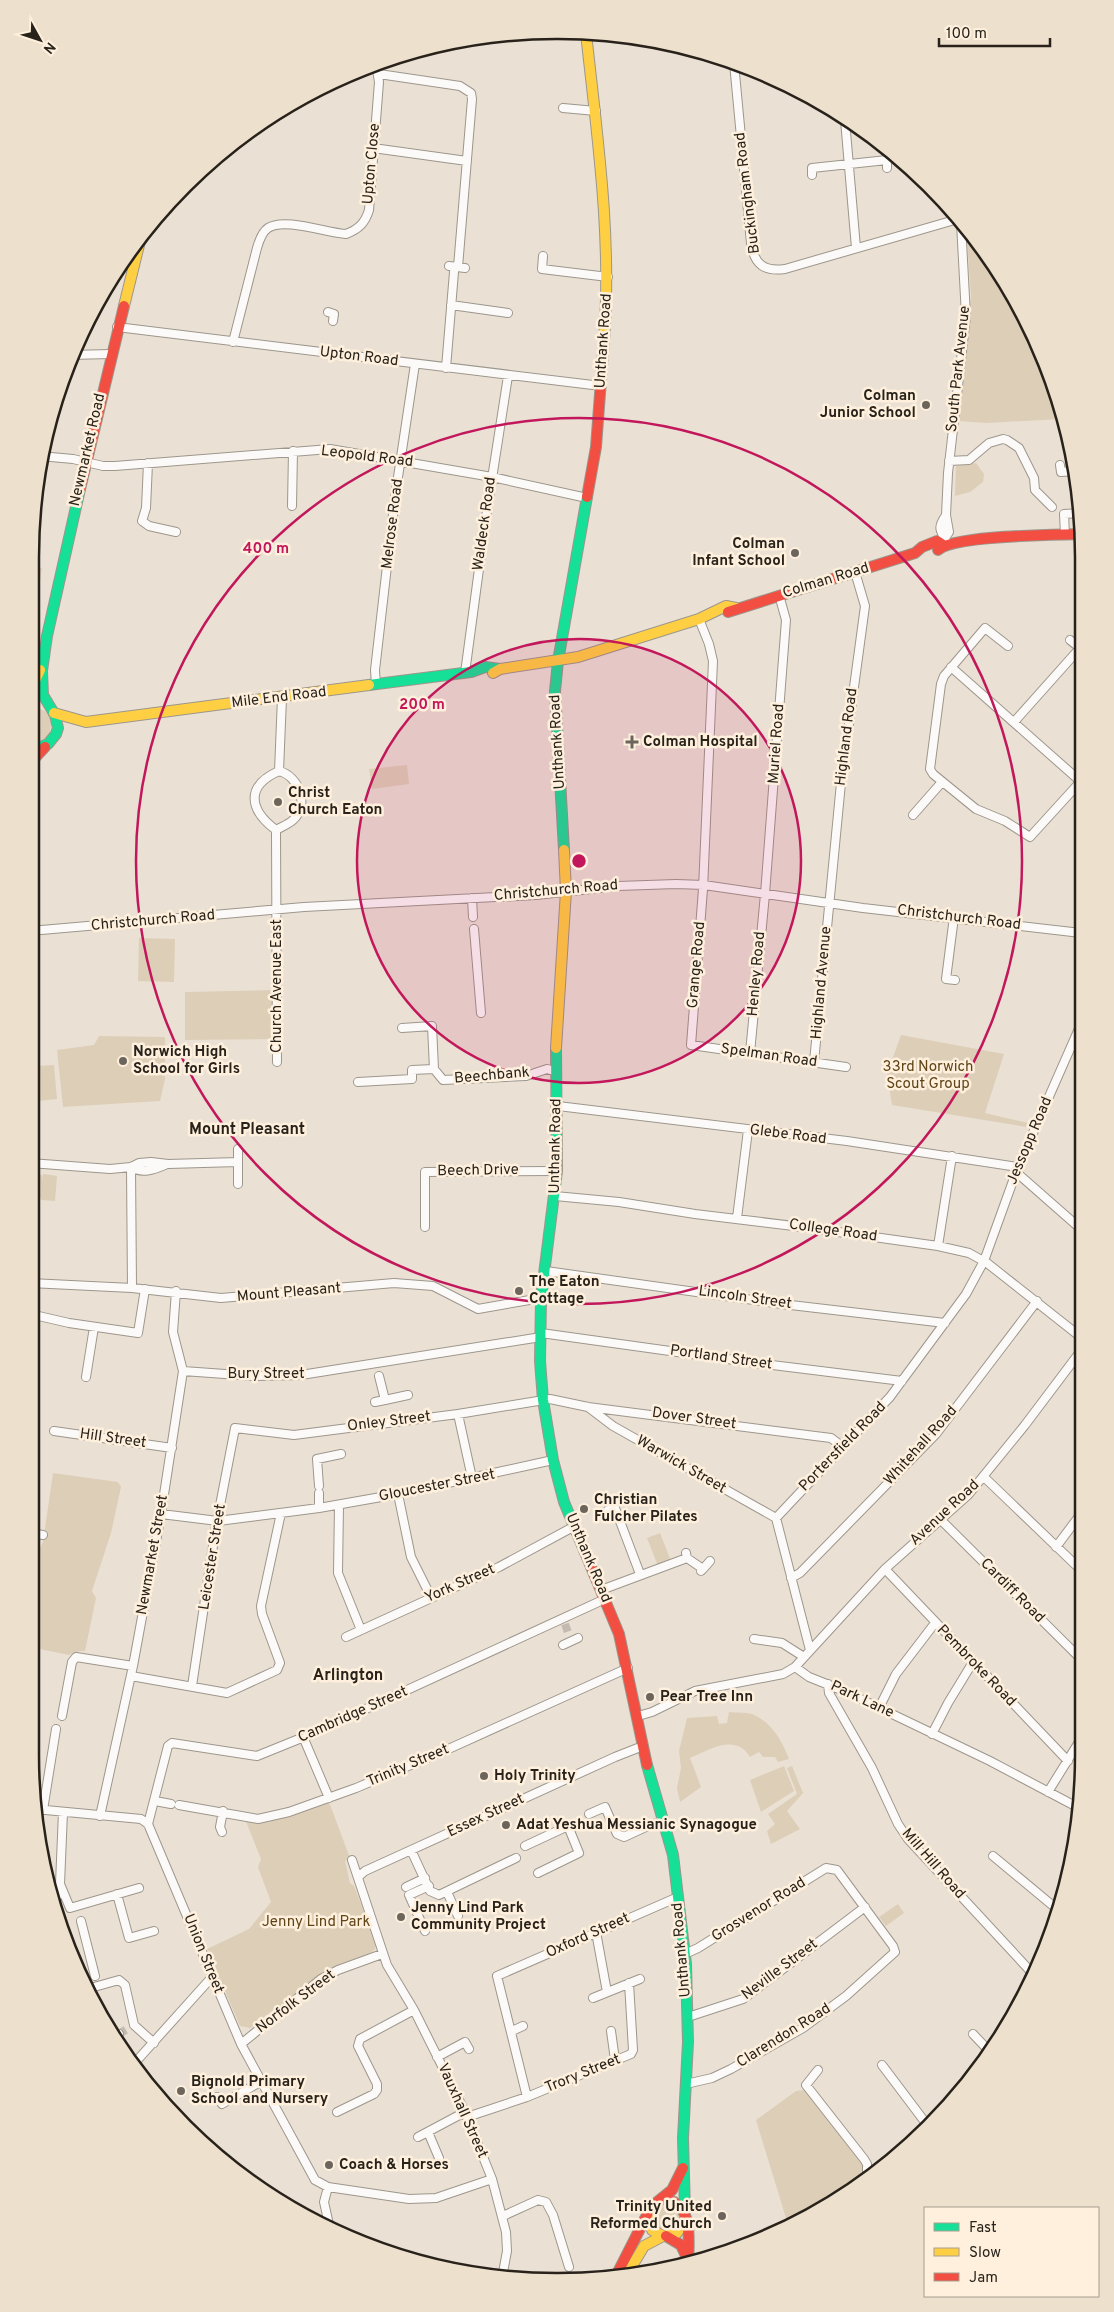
<svg xmlns="http://www.w3.org/2000/svg" width="1114" height="2312" font-family="Overpass,sans-serif">
  <style>
    .green { fill: #ddceb8 }
    .lines { fill: none; stroke-linecap: round; stroke-linejoin: round }
    .street-tunnel { stroke: #c3bbaf; stroke-width: 8; stroke-dasharray: 8 4; stroke-linecap: butt }
    .street-casing { stroke: #9d968c; stroke-width: 10 }
    .fast-casing { stroke: #9d968c; stroke-width: 12 }
    .slow-casing { stroke: #9d968c; stroke-width: 12 }
    .jam-casing { stroke: #9d968c; stroke-width: 12 }
    .street { stroke: #fcfaf9; stroke-width: 8 }
    .fast { stroke: #16e098; stroke-width: 10 }
    .slow { stroke: #ffcf43; stroke-width: 10 }
    .jam { stroke: #f24e42; stroke-width: 10 }
    .ring { fill: none; stroke: #c2185b; stroke-width: 2.5 }
    .poi-dot { fill: #6c655b; stroke: #fef0dd; stroke-width: 2 }
    .labels { text-anchor: middle; dominant-baseline: central; stroke-width: 5; stroke-linejoin: round; paint-order: stroke }
    .street-label { font-size: 15px; fill: #28221a; stroke: #fef0dd }
    .poi-label { font-size: 15px; font-weight: bold; fill: #28221a; stroke: #fef0dd; text-anchor: start }
    .park-label { font-size: 15px; fill: #5f4417; stroke: #fef0dd }
    .neighbourhood-label { font-size: 16px; font-weight: bold; fill: #28221a; stroke: #fef0dd }
    .rim { fill: none; stroke: #28221a; stroke-width: 2.5 }
    .centre { fill: #c2185b; stroke: #fef0dd; stroke-width: 2.5 }
    .ring-label { font-size: 15px; text-anchor: middle; font-weight: bold; fill: #c2185b; stroke: #fef0dd; stroke-width: 5; stroke-linejoin: round; paint-order: stroke }
  </style>
  <rect width="100%" height="100%" fill="#eae1d4"/>
  <path class="green" d="M 966,227 L 975,236 L 1044,356 L 1061,419 L 986,423 L 958,421 L 971,296 Z
    M 976,463 L 984,474 L 983,482 L 970,492 L 955,496 L 956,466 Z
    M 30,568 L 42,568 L 30,646 Z
    M 30,707 C 53,708 55,724 46,741 L 30,746 Z
    M 407,765 L 409,784 L 372,789 L 369,769 Z
    M 139,938 L 175,939 L 174,982 L 138,981 Z
    M 273,990 L 272,1039 L 185,1040 L 185,992 Z
    M 901,1035 L 1004,1054 L 985,1113 L 1028,1123 L 1027,1127 L 892,1105 L 887,1074 Z
    M 99,1036 L 165,1037 L 165,1079 L 160,1101 L 63,1107 L 57,1050 L 94,1045 Z
    M 54,1065 L 57,1099 L 38,1101 L 36,1066 Z
    M 36,1174 L 42,1175 L 42,1180 L 43,1174 L 57,1176 L 55,1201 L 41,1200 L 40,1197 L 36,1205 L 35,1217 C 30,1208 37,1202 36,1194 C 36,1188 34,1183 36,1174 Z
    M 53,1473 L 118,1482 L 121,1487 L 111,1533 L 92,1591 L 96,1598 L 85,1651 L 80,1651 L 69,1655 L 30,1647 L 30,1592 L 37,1554 L 43,1542 Z
    M 660,1533 L 671,1561 L 658,1566 L 647,1538 Z
    M 729,1712 C 736,1713 746,1712 752,1714 C 772,1722 782,1741 789,1759 L 778,1762 L 775,1757 L 763,1757 L 759,1752 L 750,1757 C 736,1733 710,1749 690,1758 L 701,1787 L 680,1802 L 677,1788 L 681,1768 L 679,1751 L 687,1718 L 717,1716 L 719,1724 L 727,1723 Z
    M 784,1766 L 794,1791 L 761,1812 L 750,1780 Z
    M 792,1766 L 803,1793 L 787,1811 L 800,1829 L 771,1844 L 767,1831 L 775,1824 L 768,1814 L 797,1794 L 787,1768 Z
    M 329,1802 L 350,1858 L 345,1861 L 350,1883 L 354,1886 L 376,1943 L 375,1949 L 371,1953 L 327,1969 L 250,2028 L 240,2026 L 207,1949 L 249,1929 L 271,1902 L 258,1867 L 261,1859 L 245,1819 L 256,1822 L 267,1822 Z
    M 898,1904 L 904,1913 L 886,1926 L 879,1917 Z
    M 804,2090 L 865,2166 L 848,2192 L 789,2228 L 756,2120 L 796,2091 Z
    M653 2217a13 13 0 1 1 26 0a13 13 0 1 1-26 0Z"/>
  <g class="lines">
    <path class="street-tunnel" d="M 565,1624 L 569,1635
      M 119,2034 L 127,2029"/>
    <defs>
      <path id="street" d="M 734,63 L 751,243 C 754,264 764,272 785,269 L 958,219
        M 379,74 L 460,86 L 471,93 L 472,99 L 458,267
        M 563,108 L 596,111
        M 845,120 L 856,248
        M 373,148 L 467,161
        M 812,175 L 812,168 L 887,160 L 887,168
        M 543,256 L 542,269 L 608,277
        M 449,266 L 465,268
        M 451,305 L 508,313
        M 328,312 L 334,314 L 333,321
        M 117,327 L 601,386
        M 233,342 L 257,248 C 259,241 262,232 268,228 C 284,217 327,233 346,234 C 359,229 365,223 369,210 L 379,82 L 376,64
        M 70,355 L 111,354
        M 446,368 L 454,272
        M 40,456 L 73,459 L 103,466 L 115,466 L 330,449 L 492,477 L 587,498
        M 949,461 L 969,460 L 989,443 L 1003,439 L 1007,440 L 1019,448 L 1034,478 L 1035,490 L 1052,507
        M 148,463 L 146,508 L 142,521 L 149,526 L 176,532
        M 1060,465 L 1061,472 L 1075,471
        M 292,506 L 293,451
        M 1065,535 L 1064,514 L 1080,513
        M 945,538 L 949,532 L 946,515 L 948,473 L 966,316 L 961,223
        M 946,541 C 940,530 937,528 946,515
        M 699,619 L 709,644 L 713,661 L 703,889 L 691,1045 L 846,1067
        M 1070,640 L 1080,648
        M 1008,646 L 985,628 L 944,676 L 941,684 L 930,769 L 933,774 L 976,809 L 1005,821 L 1030,837 L 1081,781
        M 951,667 L 1080,781
        M 465,673 L 486,517 L 508,376
        M 376,685 L 375,670 L 395,497 L 415,364
        M 1014,722 L 1080,648
        M 279,771 C 299,776 310,805 293,820 C 289,824 281,827 276,830 C 249,810 245,786 279,771 Z
        M 279,771 L 282,698
        M 913,815 L 942,782
        M 276,830 L 277,1062
        M 472,898 L 473,917
        M 954,917 L 946,979 L 955,980
        M 474,929 L 481,1013
        M 30,931 L 304,907 L 536,895 L 618,886 L 676,884 L 704,885 L 863,908 L 1081,933
        M 402,1028 L 432,1026 L 434,1069
        M 750,1053 L 765,894 L 786,620 L 779,595
        M 814,1062 L 841,783 L 865,606 L 855,572
        M 358,1082 L 412,1079 L 412,1070 L 434,1069 L 443,1080 L 526,1076 L 547,1069 L 555,1071
        M 558,1106 L 847,1141 L 1018,1167
        M 30,1163 L 110,1169 L 131,1167 L 139,1163 L 151,1162 L 168,1164 L 238,1162
        M 131,1167 L 132,1288
        M 131,1167 C 142,1174 153,1170 165,1165
        M 1016,1172 L 1082,1230
        M 238,1184 L 238,1149
        M 555,1196 L 619,1202 L 695,1214 L 810,1228 L 938,1246 L 969,1253 L 987,1263 L 1082,1338
        M 737,1218 L 748,1130
        M 425,1227 L 425,1172 L 557,1171
        M 938,1246 L 952,1156
        M 546,1271 L 782,1304 L 945,1323
        M 30,1283 L 132,1288 L 221,1298 L 394,1283 L 433,1286 L 478,1309 L 541,1298
        M 30,1314 L 69,1323 L 138,1333 L 145,1289
        M 541,1333 L 756,1363 L 902,1381
        M 183,1371 L 253,1376 L 301,1375 L 541,1337
        M 379,1376 L 385,1400 L 408,1395
        M 86,1377 L 94,1327
        M 375,1402 L 385,1400
        M 588,1407 L 613,1426 L 776,1518
        M 458,1414 L 472,1478
        M 54,1431 L 172,1448
        M 984,1477 L 1083,1572
        M 319,1486 L 317,1459 L 341,1454
        M 398,1494 L 411,1557 L 431,1597
        M 339,1505 L 338,1573 L 361,1630
        M 319,1508 L 319,1493
        M 608,1510 L 615,1508 L 640,1574
        M 161,1514 L 218,1521 L 319,1508 L 398,1494 L 553,1460
        M 940,1519 L 1084,1662
        M 30,1533 L 43,1535
        M 1056,1547 L 1083,1511
        M 686,1553 L 687,1558 L 703,1569 L 701,1571
        M 703,1569 L 710,1561
        M 885,1569 L 1068,1761
        M 791,1578 L 800,1573 L 936,1434 L 1037,1301
        M 601,1590 L 687,1558
        M 346,1637 L 499,1567 L 573,1527
        M 754,1639 L 782,1643 L 804,1657
        M 563,1645 L 578,1638
        M 810,1650 L 776,1518 L 890,1397 L 966,1294 L 984,1261 L 1018,1167 L 1081,1024
        M 795,1667 L 809,1677 L 844,1691 L 990,1761 L 1079,1808
        M 131,1676 L 227,1693 L 277,1670 L 280,1663 L 262,1614 L 261,1606 L 281,1513
        M 828,1684 L 829,1693 L 872,1768 L 898,1824 L 908,1839 L 1034,1975
        M 192,1686 L 216,1526 L 235,1428 L 294,1435 L 458,1414 L 550,1399 L 588,1407 L 815,1436 L 831,1438 L 843,1447
        M 879,1708 L 896,1674 L 935,1623
        M 62,1716 L 72,1662 L 76,1657 L 133,1666
        M 638,1716 L 652,1712 L 695,1691 L 783,1674 L 795,1667 L 885,1569 L 968,1495 L 1025,1425 L 1083,1348
        M 932,1734 L 948,1703 L 973,1662
        M 304,1739 L 329,1798
        M 1048,1792 L 1084,1734
        M 155,1801 L 171,1804
        M 179,1805 L 258,1819 L 289,1812 L 356,1788 L 444,1751 L 628,1668
        M 35,1809 L 141,1819 L 148,1824 L 241,2044 L 315,2180 L 328,2187 L 409,2199 L 436,2198 L 492,2179
        M 43,1810 L 56,1729
        M 589,1814 L 605,1807 L 617,1834 L 624,1837 L 650,1825 L 664,1821
        M 100,1816 L 133,1666 L 161,1514 L 183,1371 L 173,1332 L 176,1291
        M 148,1824 L 168,1746 L 172,1743 L 257,1756 L 299,1739 L 304,1739 L 307,1736 L 605,1599
        M 222,1832 L 220,1827 L 223,1811
        M 525,1846 L 568,1826 L 579,1853 L 538,1873
        M 411,1850 L 430,1891 L 439,1895 L 516,1858
        M 993,1856 L 1058,1910
        M 352,1860 L 387,1965 L 414,2010 L 465,2112 L 492,2179 L 506,2232 L 507,2251 L 502,2278
        M 358,1877 L 365,1871 L 615,1757 L 643,1746
        M 60,1884 L 70,1908 L 139,1888
        M 406,1887 L 425,1878
        M 447,1892 L 458,1916
        M 117,1894 L 129,1938 L 154,1931
        M 54,1910 L 60,1884 L 63,1812
        M 81,1921 L 95,1976
        M 425,1931 L 409,1895 L 429,1886
        M 596,1932 L 607,1992
        M 685,1954 L 698,1948 L 826,1868 L 837,1870 L 893,1946 L 895,1952 L 846,1996 L 803,2028 L 731,2069 L 712,2078 L 686,2084
        M 87,1989 L 119,1980 L 125,1985 L 134,2025 L 154,2043
        M 593,1998 L 640,1979
        M 688,2017 L 743,1999 L 865,1907
        M 512,2031 L 523,2026
        M 611,2031 L 615,2060
        M 973,2034 L 991,2053
        M 113,2037 L 119,2034
        M 241,2044 L 321,1979 L 338,1970 L 382,1954
        M 437,2057 L 465,2042 L 469,2049
        M 882,2065 L 928,2126
        M 132,2066 L 212,1977
        M 818,2070 L 806,2085 L 864,2159 L 867,2164 L 867,2180
        M 217,2097 L 222,2104 L 260,2082
        M 527,2097 L 497,1976 L 678,1897
        M 337,2112 L 374,2094 L 377,2090 L 377,2084 L 358,2046 L 360,2039 L 414,2010
        M 467,2117 L 527,2097 L 631,2054 L 633,2050 L 629,1983
        M 428,2132 L 439,2158
        M 418,2137 L 465,2112
        M 328,2187 L 324,2202 L 330,2229
        M 503,2216 L 538,2200 L 546,2202 L 553,2215 L 569,2267"/>
      <path id="fast" d="M 369,685 L 471,672 L 485,667 L 500,669
        M 30,751 L 48,744 L 56,734 L 58,728 L 55,715 L 43,695 L 42,671 L 47,636 L 80,489
        M 564,850 L 555,691 L 558,661 L 587,497
        M 556,1048 L 557,1171 L 541,1298 L 540,1361 L 543,1400 L 553,1460 L 564,1502 L 584,1550
        M 647,1765 L 673,1855 L 686,1964 L 688,2042 L 683,2138 L 685,2212"/>
      <path id="slow" d="M 586,33 C 597,135 612,237 604,340
        M 124,306 L 141,237
        M 493,673 L 500,669 L 578,657 L 699,619 L 726,606 L 736,608
        M 30,691 L 40,670
        M 54,713 L 86,722 L 369,685
        M 556,1048 L 566,891 L 564,850
        M 648,2215 L 652,2230 L 663,2236 L 677,2233 L 685,2220
        M 625,2278 L 644,2246 L 663,2236"/>
      <path id="jam" d="M 80,489 L 124,306
        M 587,497 L 596,447 L 604,340
        M 938,550 C 953,535 1054,535 1080,534
        M 728,612 L 915,553 L 922,547 L 937,541 L 943,545
        M 30,763 L 45,747
        M 584,1550 L 619,1634 L 647,1765
        M 661,2199 C 694,2200 689,2239 688,2263
        M 666,2236 L 681,2245 L 687,2258
        M 615,2278 L 651,2207 L 672,2190 L 683,2168"/>
    </defs>
    <use href="#street" class="street-casing"/>
    <use href="#fast" class="fast-casing"/>
    <use href="#slow" class="slow-casing"/>
    <use href="#jam" class="jam-casing"/>
    <use href="#street" class="street"/>
    <use href="#fast" class="fast"/>
    <use href="#slow" class="slow"/>
    <use href="#jam" class="jam"/>
  </g>
  <circle cx="579" cy="861" r="222" fill="#c2185b" fill-opacity=".12"/>
  <g class="ring">
    <circle cx="579" cy="861" r="222"/>
    <circle cx="579" cy="861" r="443"/>
  </g>
  <g class="poi-dot">
    <circle cx="926" cy="405" r="5"/>
    <circle cx="795" cy="553" r="5"/>
    <path d="M629.5 734.5h5v5h5v5h-5v5h-5v-5h-5v-5h5z"/>
    <circle cx="278" cy="802" r="5"/>
    <circle cx="123" cy="1061" r="5"/>
    <circle cx="519" cy="1291" r="5"/>
    <circle cx="584" cy="1509" r="5"/>
    <circle cx="650" cy="1697" r="5"/>
    <circle cx="484" cy="1776" r="5"/>
    <circle cx="506" cy="1825" r="5"/>
    <circle cx="401" cy="1917" r="5"/>
    <circle cx="181" cy="2091" r="5"/>
    <circle cx="329" cy="2165" r="5"/>
    <circle cx="722" cy="2216" r="5"/>
  </g>
  <g class="labels">
    <g class="street-label">
      <text transform="translate(372 164) rotate(-85)">Upton Close</text>
      <text transform="translate(748 193) rotate(-97)">Buckingham Road</text>
      <text transform="translate(604 341) rotate(-86)">Unthank Road</text>
      <text transform="translate(359 357) rotate(7)">Upton Road</text>
      <text transform="translate(959 369) rotate(-84)">South Park Avenue</text>
      <text transform="translate(88 450) rotate(-77)">Newmarket Road</text>
      <text transform="translate(367 457) rotate(7)">Leopold Road</text>
      <text transform="translate(393 524) rotate(-83)">Melrose Road</text>
      <text transform="translate(485 524) rotate(-82)">Waldeck Road</text>
      <text transform="translate(826 581) rotate(-17)">Colman Road</text>
      <text transform="translate(279 698) rotate(-7)">Mile End Road</text>
      <text transform="translate(847 737) rotate(-83)">Highland Road</text>
      <text transform="translate(558 742) rotate(-93)">Unthank Road</text>
      <text transform="translate(777 744) rotate(-86)">Muriel Road</text>
      <text transform="translate(556 891) rotate(-5)">Christchurch Road</text>
      <text transform="translate(959 918) rotate(7)">Christchurch Road</text>
      <text transform="translate(153 921) rotate(-5)">Christchurch Road</text>
      <text transform="translate(697 965) rotate(-85)">Grange Road</text>
      <text transform="translate(757 974) rotate(-85)">Henley Road</text>
      <text transform="translate(822 983) rotate(-85)">Highland Avenue</text>
      <text transform="translate(277 986) rotate(-90)">Church Avenue East</text>
      <text transform="translate(769 1056) rotate(8)">Spelman Road</text>
      <text transform="translate(492 1076) rotate(-5)">Beechbank</text>
      <text transform="translate(788 1135) rotate(7)">Glebe Road</text>
      <text transform="translate(1030 1141) rotate(-67)">Jessopp Road</text>
      <text transform="translate(556 1146) rotate(-89)">Unthank Road</text>
      <text transform="translate(478 1171) rotate(-1)">Beech Drive</text>
      <text transform="translate(833 1231) rotate(8)">College Road</text>
      <text transform="translate(289 1293) rotate(-5)">Mount Pleasant</text>
      <text transform="translate(745 1298) rotate(8)">Lincoln Street</text>
      <text transform="translate(721 1358) rotate(8)">Portland Street</text>
      <text x="266" y="1374">Bury Street</text>
      <text transform="translate(694 1419) rotate(8)">Dover Street</text>
      <text transform="translate(389 1422) rotate(-7)">Onley Street</text>
      <text transform="translate(113 1439) rotate(8)">Hill Street</text>
      <text transform="translate(921 1446) rotate(-48)">Whitehall Road</text>
      <text transform="translate(843 1447) rotate(-46)">Portersfield Road</text>
      <text transform="translate(681 1465) rotate(30)">Warwick Street</text>
      <text transform="translate(437 1486) rotate(-11)">Gloucester Street</text>
      <text transform="translate(945 1513) rotate(-43)">Avenue Road</text>
      <text transform="translate(153 1555) rotate(-80)">Newmarket Street</text>
      <text transform="translate(213 1557) rotate(-81)">Leicester Street</text>
      <text transform="translate(588 1558) rotate(67)">Unthank Road</text>
      <text transform="translate(460 1584) rotate(-24)">York Street</text>
      <text transform="translate(1012 1591) rotate(45)">Cardiff Road</text>
      <text transform="translate(976 1666) rotate(46)">Pembroke Road</text>
      <text transform="translate(862 1700) rotate(25)">Park Lane</text>
      <text transform="translate(353 1715) rotate(-24)">Cambridge Street</text>
      <text transform="translate(408 1766) rotate(-23)">Trinity Street</text>
      <text transform="translate(486 1816) rotate(-25)">Essex Street</text>
      <text transform="translate(933 1864) rotate(49)">Mill Hill Road</text>
      <text transform="translate(759 1910) rotate(-32)">Grosvenor Road</text>
      <text transform="translate(588 1936) rotate(-24)">Oxford Street</text>
      <text transform="translate(682 1950) rotate(-95)">Unthank Road</text>
      <text transform="translate(203 1954) rotate(68)">Union Street</text>
      <text transform="translate(780 1970) rotate(-37)">Neville Street</text>
      <text transform="translate(296 2002) rotate(-37)">Norfolk Street</text>
      <text transform="translate(784 2036) rotate(-32)">Clarendon Road</text>
      <text transform="translate(583 2074) rotate(-22)">Trory Street</text>
      <text transform="translate(462 2111) rotate(66)">Vauxhall Street</text>
    </g>
    <g class="poi-label">
      <text x="916" y="396" text-anchor="end">Colman<tspan x="916" dy="17">Junior School</tspan></text>
      <text x="785" y="544" text-anchor="end">Colman<tspan x="785" dy="17">Infant School</tspan></text>
      <text x="643" y="742">Colman Hospital</text>
      <text x="288" y="793">Christ<tspan x="288" dy="17">Church Eaton</tspan></text>
      <text x="133" y="1052">Norwich High<tspan x="133" dy="17">School for Girls</tspan></text>
      <text x="529" y="1282">The Eaton<tspan x="529" dy="17">Cottage</tspan></text>
      <text x="594" y="1500">Christian<tspan x="594" dy="17">Fulcher Pilates</tspan></text>
      <text x="660" y="1697">Pear Tree Inn</text>
      <text x="494" y="1776">Holy Trinity</text>
      <text x="516" y="1825">Adat Yeshua Messianic Synagogue</text>
      <text x="411" y="1908">Jenny Lind Park<tspan x="411" dy="17">Community Project</tspan></text>
      <text x="191" y="2082">Bignold Primary<tspan x="191" dy="17">School and Nursery</tspan></text>
      <text x="339" y="2165">Coach &amp; Horses</text>
      <text x="712" y="2207" text-anchor="end">Trinity United<tspan x="712" dy="17">Reformed Church</tspan></text>
    </g>
    <g class="park-label">
      <text x="928" y="1067">33rd Norwich<tspan x="928" dy="17">Scout Group</tspan></text>
      <text x="316" y="1922">Jenny Lind Park</text>
    </g>
    <g class="neighbourhood-label">
      <text x="247" y="1130">Mount Pleasant</text>
      <text x="348" y="1676">Arlington</text>
    </g>
  </g>
  <path d="M0 0H1114V2312H0ZM557 39H557A518 518 0 0 1 1075 557V1755A518 518 0 0 1 557 2273H557A518 518 0 0 1 39 1755V557A518 518 0 0 1 557 39Z" fill="#ede0cd" fill-rule="evenodd"/>
  <path class="rim" d="M557 39H557A518 518 0 0 1 1075 557V1755A518 518 0 0 1 557 2273H557A518 518 0 0 1 39 1755V557A518 518 0 0 1 557 39Z"/>
  <circle cx="579" cy="861" r="8" class="centre"/>
  <g class="ring-label">
    <text x="266" y="553">400 m</text>
    <text x="422" y="709">200 m</text>
  </g>
  <rect x="924" y="2207" width="175" height="90" fill="#fef0dd" stroke="#a89e8f"/>
  <rect x="934" y="2223" width="25" height="8" fill="#16e098" stroke="#a89e8f"/>
  <text x="969" y="2232" font-size="15" fill="#28221a">Fast</text>
  <rect x="934" y="2248" width="25" height="8" fill="#ffcf43" stroke="#a89e8f"/>
  <text x="969" y="2257" font-size="15" fill="#28221a">Slow</text>
  <rect x="934" y="2273" width="25" height="8" fill="#f24e42" stroke="#a89e8f"/>
  <text x="969" y="2282" font-size="15" fill="#28221a">Jam</text>
  <g transform="translate(40 40) rotate(130)" stroke="#fef0dd" stroke-width="4" paint-order="stroke">
  <path d="M0-4L9 19L0 12L-9 19Z" fill="#28221a"/>
  <text y="-8" font-size="14" font-weight="bold" text-anchor="middle" fill="#28221a">N</text>
  </g>
  <path d="M939 38v8h111v-8" fill="none" stroke="#28221a" stroke-width="2.5"/>
  <text x="946" y="38" font-size="15" fill="#28221a" stroke="#fef0dd" stroke-width="4" paint-order="stroke">100 m</text>
</svg>
